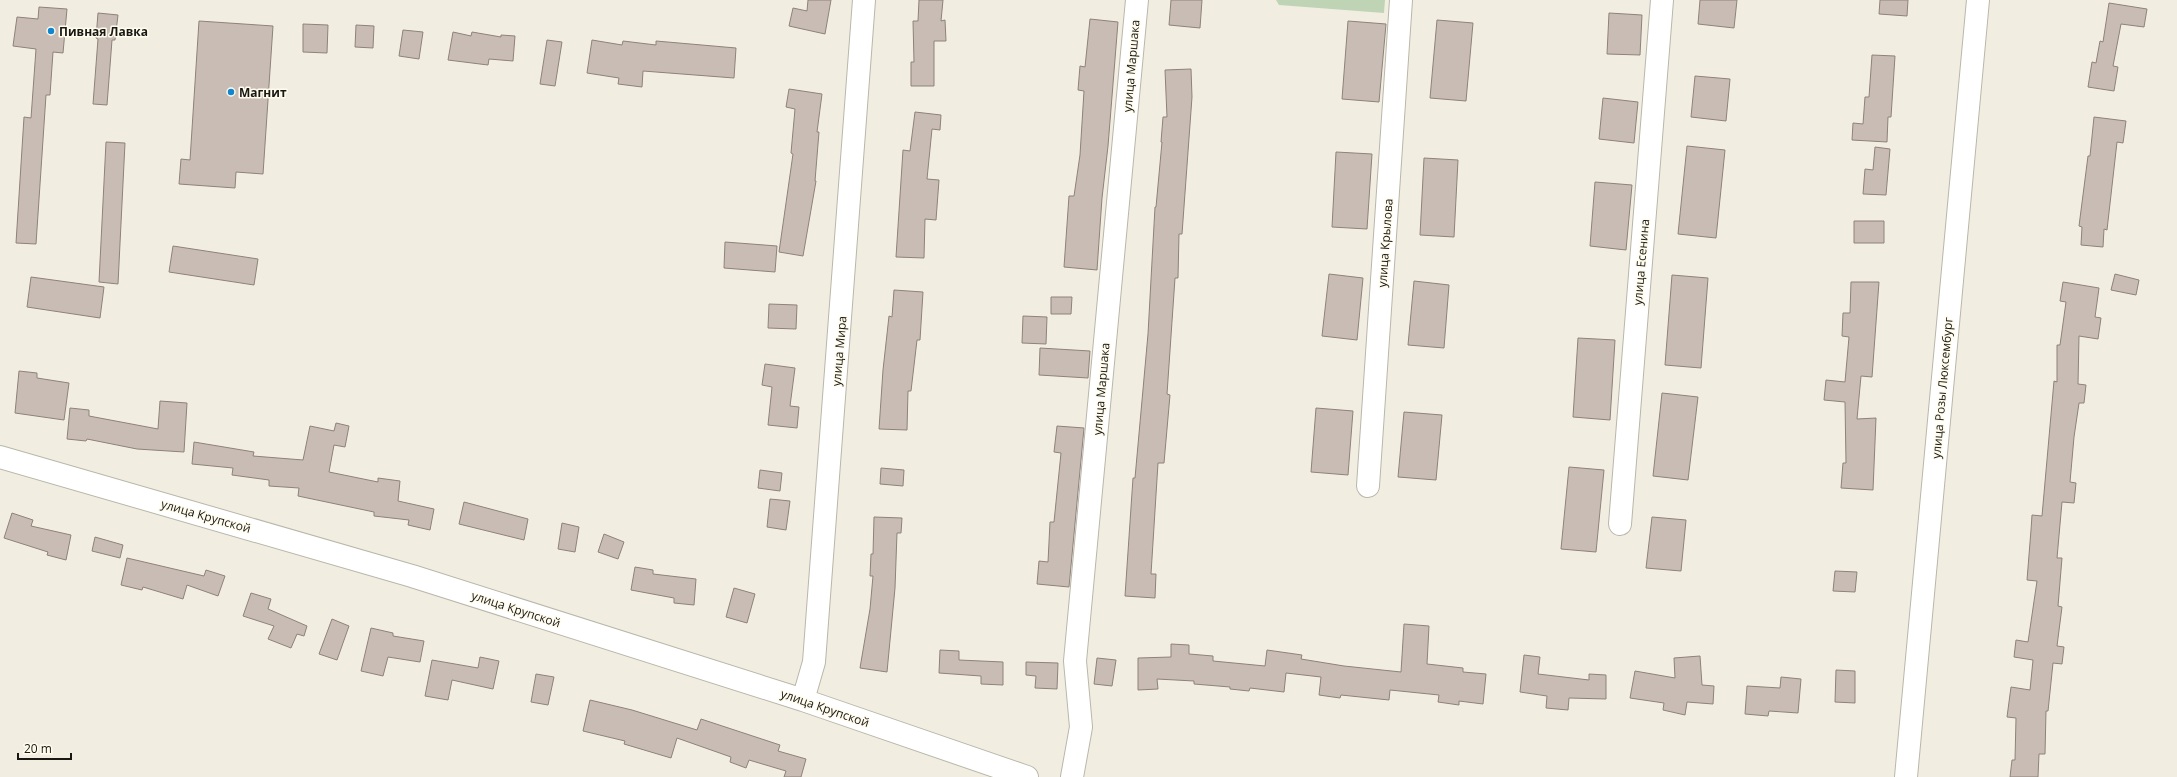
<svg xmlns="http://www.w3.org/2000/svg" width="2177" height="777" font-family="'Open Sans',sans-serif">
  <style>
    .green { fill: #bfd4b5 }
    .building { fill: #c9bcb4; stroke: #8e827b }
    .lines { fill: none; stroke-linecap: round; stroke-linejoin: round }
    .minor-casing { stroke: #b9b7aa; stroke-width: 24 }
    .minor { stroke: #fff; stroke-width: 22 }
    .poi-dot { fill: #1086ce; stroke: #fffcee; stroke-width: 1.5 }
    .labels { text-anchor: middle; dominant-baseline: central; stroke-width: 3; stroke-linejoin: round; paint-order: stroke }
    .poi-label { font-size: 12px; font-weight: bold; fill: #181713; stroke: #fffcee; text-anchor: start }
    .street-label { font-size: 12px; fill: #181713; stroke: #fffcee }
  </style>
  <rect width="100%" height="100%" fill="#f1eee1"/>
  <path class="green" d="M 1276,0 L 1385,0 L 1384,13 L 1279,5 Z"/>
  <path class="building" d="M 808,0 L 831,0 L 825,34 L 789,26 L 793,8 L 807,11 Z
    M 919,0 L 943,0 L 941,21 L 945,20 L 946,41 L 934,41 L 934,86 L 911,86 L 911,62 L 914,62 L 913,21 L 918,21 Z
    M 1171,0 L 1202,0 L 1200,28 L 1169,25 Z
    M 1700,0 L 1737,0 L 1734,28 L 1698,24 Z
    M 1880,0 L 1908,0 L 1907,16 L 1879,14 Z
    M 2109,3 L 2147,9 L 2144,27 L 2121,24 L 2113,66 L 2118,67 L 2114,91 L 2088,87 L 2092,62 L 2096,63 L 2100,41 L 2103,42 Z
    M 39,7 L 67,9 L 63,53 L 53,52 L 50,95 L 46,95 L 36,244 L 16,243 L 24,117 L 31,118 L 36,49 L 13,46 L 17,17 L 38,19 Z
    M 98,13 L 118,15 L 115,40 L 112,40 L 107,105 L 93,104 L 98,39 L 96,38 Z
    M 1609,13 L 1642,15 L 1640,55 L 1607,54 Z
    M 1090,19 L 1118,22 L 1108,146 L 1102,198 L 1097,270 L 1064,267 L 1069,196 L 1074,196 L 1080,155 L 1084,91 L 1078,90 L 1080,66 L 1085,67 Z
    M 1437,20 L 1473,23 L 1466,101 L 1430,98 Z
    M 199,21 L 273,26 L 263,174 L 236,172 L 235,188 L 179,184 L 181,159 L 190,160 Z
    M 1348,21 L 1386,24 L 1379,102 L 1342,99 Z
    M 303,24 L 328,25 L 327,53 L 303,52 Z
    M 356,25 L 374,26 L 373,48 L 355,47 Z
    M 403,30 L 423,32 L 419,59 L 399,56 Z
    M 453,32 L 471,36 L 472,32 L 501,37 L 501,35 L 515,36 L 513,61 L 489,59 L 488,65 L 448,60 Z
    M 547,40 L 562,42 L 555,86 L 540,84 Z
    M 592,40 L 622,45 L 623,41 L 656,45 L 656,41 L 736,48 L 734,78 L 643,71 L 642,87 L 618,84 L 619,78 L 587,73 Z
    M 1872,55 L 1895,56 L 1891,117 L 1888,117 L 1887,142 L 1852,140 L 1853,123 L 1863,124 L 1865,97 L 1869,97 Z
    M 1191,69 L 1192,97 L 1182,234 L 1179,234 L 1178,278 L 1175,278 L 1167,394 L 1170,395 L 1164,463 L 1158,463 L 1151,574 L 1156,574 L 1155,598 L 1125,596 L 1133,478 L 1135,478 L 1148,334 L 1155,207 L 1156,207 L 1162,142 L 1161,142 L 1163,117 L 1167,117 L 1165,70 Z
    M 1695,76 L 1730,79 L 1726,121 L 1691,117 Z
    M 789,89 L 822,94 L 817,132 L 819,132 L 815,181 L 816,181 L 803,256 L 779,252 L 793,154 L 791,153 L 795,109 L 786,107 Z
    M 1603,98 L 1638,102 L 1634,143 L 1599,139 Z
    M 915,112 L 941,115 L 940,130 L 932,129 L 927,179 L 939,180 L 936,220 L 925,219 L 924,258 L 896,257 L 903,150 L 910,151 Z
    M 2094,117 L 2126,121 L 2123,143 L 2117,142 L 2107,230 L 2104,229 L 2103,247 L 2081,245 L 2082,227 L 2079,226 L 2088,156 L 2090,156 Z
    M 106,142 L 125,143 L 118,284 L 99,282 Z
    M 1687,146 L 1725,150 L 1716,238 L 1678,234 Z
    M 1875,147 L 1890,149 L 1886,195 L 1863,194 L 1865,169 L 1873,170 Z
    M 1336,152 L 1372,154 L 1367,229 L 1332,227 Z
    M 1424,158 L 1458,160 L 1454,237 L 1420,235 Z
    M 1595,182 L 1632,185 L 1626,250 L 1590,246 Z
    M 1854,221 L 1884,221 L 1884,243 L 1854,243 Z
    M 725,242 L 777,246 L 775,272 L 724,268 Z
    M 173,246 L 258,259 L 254,285 L 169,272 Z
    M 1329,274 L 1363,278 L 1357,340 L 1322,336 Z
    M 2115,274 L 2139,280 L 2136,295 L 2111,290 Z
    M 1672,275 L 1708,278 L 1701,368 L 1665,365 Z
    M 31,277 L 104,287 L 100,318 L 27,307 Z
    M 1414,281 L 1449,285 L 1444,348 L 1408,345 Z
    M 1851,282 L 1879,282 L 1872,377 L 1861,376 L 1857,419 L 1876,418 L 1873,490 L 1841,488 L 1843,463 L 1846,463 L 1845,402 L 1824,400 L 1826,380 L 1845,382 L 1849,337 L 1842,336 L 1843,313 L 1850,313 Z
    M 2063,282 L 2099,288 L 2095,317 L 2101,318 L 2098,339 L 2079,336 L 2078,384 L 2086,385 L 2084,403 L 2079,403 L 2074,437 L 2070,482 L 2076,483 L 2074,503 L 2062,502 L 2057,558 L 2062,558 L 2058,606 L 2062,607 L 2057,646 L 2064,647 L 2062,664 L 2053,663 L 2048,711 L 2046,711 L 2045,754 L 2039,754 L 2038,777 L 2010,777 L 2012,760 L 2015,760 L 2016,718 L 2007,717 L 2011,687 L 2030,690 L 2033,660 L 2014,657 L 2016,640 L 2028,642 L 2037,581 L 2027,580 L 2031,530 L 2032,515 L 2042,516 L 2054,381 L 2057,382 L 2057,345 L 2060,345 L 2066,302 L 2060,301 Z
    M 894,290 L 923,292 L 920,340 L 917,340 L 911,391 L 908,391 L 907,430 L 879,429 L 883,370 L 889,316 L 892,317 Z
    M 1051,297 L 1072,297 L 1071,314 L 1051,314 Z
    M 769,304 L 797,305 L 796,329 L 768,328 Z
    M 1023,316 L 1047,317 L 1046,344 L 1022,343 Z
    M 1578,338 L 1615,340 L 1610,420 L 1573,417 Z
    M 1040,348 L 1090,351 L 1088,378 L 1039,375 Z
    M 765,364 L 795,368 L 790,406 L 799,407 L 797,428 L 768,425 L 772,387 L 762,385 Z
    M 19,371 L 37,373 L 37,378 L 69,383 L 64,420 L 15,413 Z
    M 1662,393 L 1698,397 L 1688,480 L 1653,476 Z
    M 160,401 L 187,403 L 184,452 L 137,449 L 87,439 L 86,441 L 67,439 L 70,408 L 89,410 L 89,416 L 158,429 Z
    M 1316,408 L 1353,411 L 1348,475 L 1311,472 Z
    M 1404,412 L 1442,415 L 1436,480 L 1398,477 Z
    M 336,423 L 349,426 L 345,447 L 334,445 L 329,472 L 378,482 L 378,478 L 400,481 L 398,501 L 434,509 L 430,530 L 408,525 L 409,520 L 374,516 L 374,512 L 298,496 L 299,488 L 269,486 L 269,480 L 232,475 L 233,468 L 192,464 L 194,442 L 254,452 L 253,456 L 303,460 L 310,426 L 334,431 Z
    M 1057,426 L 1084,428 L 1069,587 L 1037,584 L 1039,561 L 1048,562 L 1050,522 L 1054,522 L 1061,453 L 1054,452 Z
    M 1569,467 L 1604,470 L 1596,552 L 1561,549 Z
    M 881,468 L 904,470 L 903,486 L 880,484 Z
    M 760,470 L 782,473 L 780,491 L 758,488 Z
    M 770,499 L 790,501 L 786,530 L 767,527 Z
    M 464,502 L 528,519 L 524,540 L 459,524 Z
    M 12,513 L 33,520 L 31,526 L 71,535 L 66,560 L 47,555 L 48,552 L 4,538 Z
    M 874,517 L 902,518 L 901,533 L 897,533 L 895,588 L 887,672 L 860,668 L 870,609 L 873,576 L 870,576 L 871,554 L 873,554 Z
    M 1652,517 L 1686,520 L 1681,571 L 1646,568 Z
    M 562,523 L 579,527 L 575,552 L 558,549 Z
    M 604,534 L 624,542 L 618,559 L 598,552 Z
    M 95,537 L 123,545 L 120,558 L 92,551 Z
    M 127,558 L 204,576 L 206,570 L 225,576 L 218,596 L 187,585 L 183,599 L 143,587 L 142,590 L 121,585 Z
    M 635,567 L 653,570 L 653,574 L 696,579 L 694,605 L 674,603 L 674,598 L 631,590 Z
    M 1835,571 L 1857,572 L 1855,592 L 1833,591 Z
    M 734,588 L 755,594 L 747,623 L 726,617 Z
    M 251,593 L 271,599 L 268,609 L 307,626 L 304,636 L 297,634 L 291,648 L 268,639 L 274,626 L 243,616 Z
    M 332,619 L 349,626 L 337,660 L 319,654 Z
    M 1404,624 L 1429,626 L 1427,664 L 1463,668 L 1463,672 L 1486,674 L 1483,704 L 1459,701 L 1459,705 L 1438,702 L 1439,695 L 1390,690 L 1389,700 L 1341,695 L 1340,698 L 1319,695 L 1321,677 L 1286,673 L 1284,692 L 1250,688 L 1249,691 L 1230,689 L 1230,687 L 1194,684 L 1194,681 L 1157,679 L 1158,689 L 1138,690 L 1138,658 L 1171,657 L 1171,644 L 1189,645 L 1189,654 L 1213,656 L 1213,661 L 1265,666 L 1267,650 L 1302,655 L 1301,659 L 1344,666 L 1401,672 Z
    M 371,628 L 393,633 L 393,636 L 424,641 L 420,662 L 388,657 L 383,676 L 361,671 Z
    M 940,650 L 959,651 L 959,660 L 1003,662 L 1003,685 L 981,684 L 981,676 L 939,673 Z
    M 1524,655 L 1540,657 L 1538,674 L 1589,680 L 1589,674 L 1606,675 L 1606,699 L 1569,698 L 1568,710 L 1546,708 L 1547,696 L 1520,692 Z
    M 1700,656 L 1702,685 L 1714,686 L 1713,704 L 1687,702 L 1685,715 L 1663,710 L 1664,703 L 1630,698 L 1635,671 L 1675,678 L 1674,658 Z
    M 480,657 L 499,661 L 493,689 L 452,680 L 448,700 L 425,696 L 432,660 L 478,668 Z
    M 1097,658 L 1116,660 L 1112,686 L 1094,684 Z
    M 1026,662 L 1058,663 L 1057,689 L 1035,688 L 1036,676 L 1026,675 Z
    M 1836,670 L 1855,671 L 1855,703 L 1835,702 Z
    M 536,674 L 554,677 L 548,705 L 531,702 Z
    M 1781,677 L 1801,679 L 1798,713 L 1769,711 L 1768,716 L 1745,714 L 1747,686 L 1780,688 Z
    M 590,700 L 632,710 L 697,730 L 701,719 L 780,745 L 778,751 L 806,759 L 801,777 L 784,777 L 786,771 L 749,760 L 746,768 L 730,762 L 731,757 L 677,738 L 671,758 L 624,744 L 625,741 L 583,731 Z"/>
  <g class="lines">
    <defs>
      <path id="minor" d="M 0,457 L 412,576 L 803,700 L 1027,777
        M 1368,486 L 1401,0
        M 1620,524 L 1662,0
        M 803,700 L 814,662 L 864,0
        M 1072,777 L 1081,727 L 1075,661 L 1137,0
        M 1906,777 L 1978,0"/>
    </defs>
    <use href="#minor" class="minor-casing"/>
    <use href="#minor" class="minor"/>
  </g>
  <g class="poi-dot">
    <circle cx="51" cy="31" r="4"/>
    <circle cx="231" cy="92" r="4"/>
  </g>
  <g class="labels">
    <g class="poi-label">
      <text x="59" y="31">Пивная Лавка</text>
      <text x="239" y="92">Магнит</text>
    </g>
    <g class="street-label">
      <text transform="translate(1131 66) rotate(-85)">улица Маршака</text>
      <text transform="translate(1385 243) rotate(-86)">улица Крылова</text>
      <text transform="translate(1641 262) rotate(-85)">улица Есенина</text>
      <text transform="translate(839 351) rotate(-85)">улица Мира</text>
      <text transform="translate(1942 388) rotate(-85)">улица Розы Люксембург</text>
      <text transform="translate(1101 389) rotate(-85)">улица Маршака</text>
      <text transform="translate(206 516) rotate(16)">улица Крупской</text>
      <text transform="translate(516 609) rotate(18)">улица Крупской</text>
      <text transform="translate(825 708) rotate(19)">улица Крупской</text>
    </g>
  </g>
  <path d="M18 753v6h53v-6" fill="none" stroke="#181713" stroke-width="2"/>
  <text x="24" y="753" font-size="12" fill="#181713" stroke="#fffcee" stroke-width="3" paint-order="stroke">20 m</text>
</svg>
